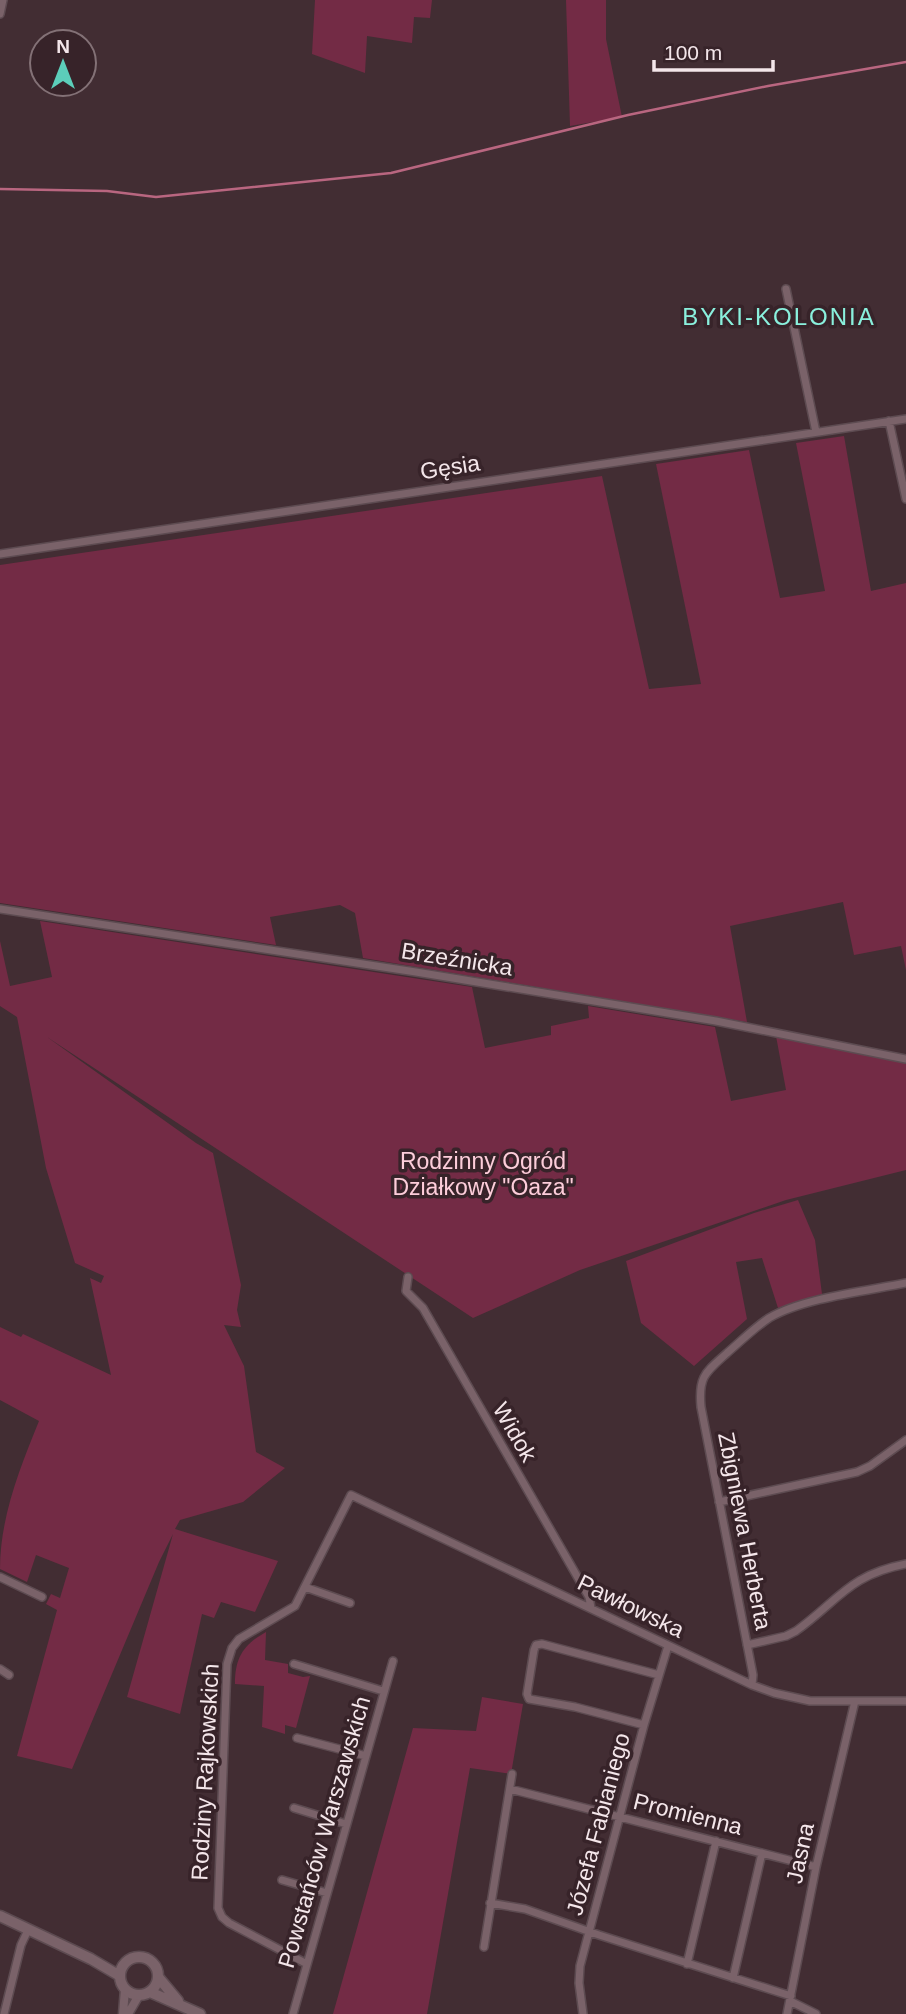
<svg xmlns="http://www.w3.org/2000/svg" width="906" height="2014" font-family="Helvetica,sans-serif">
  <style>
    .green { fill: #732b45 }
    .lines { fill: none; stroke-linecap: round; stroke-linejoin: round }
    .stream { stroke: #b96680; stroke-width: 2.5 }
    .minor-casing { stroke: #5d4b51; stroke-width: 10 }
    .tertiary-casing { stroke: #5d4b51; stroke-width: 11 }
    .secondary-casing { stroke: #5d4b51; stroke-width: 13 }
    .minor { stroke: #7a6269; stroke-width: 7 }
    .tertiary { stroke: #7a6269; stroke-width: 8 }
    .secondary { stroke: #7a6269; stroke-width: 10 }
    .labels { text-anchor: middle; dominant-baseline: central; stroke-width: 7; stroke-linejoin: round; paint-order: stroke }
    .street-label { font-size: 23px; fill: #f4e6ea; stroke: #372329 }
    .park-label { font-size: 23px; fill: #fdcdda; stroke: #372329 }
    .neighbourhood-label { font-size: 24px; letter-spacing: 2px; fill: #8af0dd; stroke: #372329 }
  </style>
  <rect width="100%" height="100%" fill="#422d33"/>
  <path class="green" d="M 315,0 L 432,0 L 430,18 L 414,17 L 412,43 L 367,36 L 365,73 L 312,54 Z
    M 566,0 L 606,0 L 606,39 L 622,117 L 570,126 Z
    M 844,436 L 871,591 L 906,583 L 906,970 L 901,946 L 854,955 L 843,902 L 730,926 L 747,1022 L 363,958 L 355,913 L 340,905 L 270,917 L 276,945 L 0,903 L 0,565 L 602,476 L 649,689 L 701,684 L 656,464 L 749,450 L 780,598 L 825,591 L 796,443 Z
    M 40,921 L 472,987 L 485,1048 L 551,1035 L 551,1026 L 589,1018 L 588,1006 L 715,1027 L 731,1101 L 786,1090 L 776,1036 L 906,1063 L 906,1170 L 786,1200 L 580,1270 L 473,1318 L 47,1037 L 196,1143 L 213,1153 L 241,1285 L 237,1310 L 241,1327 L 224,1325 L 244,1366 L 256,1452 L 285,1468 L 243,1502 L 180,1520 L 175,1529 L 278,1561 L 255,1612 L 221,1602 L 214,1618 L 202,1614 L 180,1714 L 127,1697 L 173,1534 L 159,1562 L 72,1769 L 17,1756 L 57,1610 L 46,1604 L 51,1594 L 60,1598 L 69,1568 L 36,1555 L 27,1582 L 0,1569 C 0,1517 20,1468 39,1421 L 0,1400 L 0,1327 L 21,1337 L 23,1334 L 111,1375 L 90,1278 L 101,1283 L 104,1276 L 75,1263 L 46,1168 L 17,1017 L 0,1006 L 0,941 L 10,986 L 52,977 Z
    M 798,1200 L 815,1240 L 822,1294 L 778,1308 L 762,1258 L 736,1262 L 747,1319 L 694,1366 L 641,1323 L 626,1261 L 754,1213 Z
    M 266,1632 L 265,1660 L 288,1664 L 288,1673 L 303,1677 L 310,1676 L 296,1728 L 285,1725 L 285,1734 L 262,1727 L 264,1686 L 235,1684 C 235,1658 243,1645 266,1632 Z
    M 482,1697 L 523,1704 L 511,1774 L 470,1768 L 427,2014 L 333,2014 L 413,1728 L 476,1731 Z"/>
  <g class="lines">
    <path class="stream" d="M 0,189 L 107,191 L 156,197 L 391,173 L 628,115 L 768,86 L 906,62"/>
    <defs>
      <path id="minor" d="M 0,14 L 3,0
        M 786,289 L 816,432
        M 889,421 L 906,499
        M 0,554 L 906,419
        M 0,909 L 416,972 L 716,1021 L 906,1059
        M 408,1277 L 406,1291 L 423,1308 L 589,1597 L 591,1608
        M 719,1502 L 857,1472 L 870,1466 L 906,1440
        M 0,1577 L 42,1597
        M 305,1587 L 350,1603
        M 747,1645 L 786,1636 L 796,1631 C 839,1600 849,1575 906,1564
        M 294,1664 L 383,1691
        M 0,1669 L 9,1675
        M 752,1685 L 753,1675 L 701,1407 C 698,1376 706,1372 727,1353 C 741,1341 754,1328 769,1318 C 803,1298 866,1291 906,1283
        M 644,1725 L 575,1707 L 529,1699 L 527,1694 L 534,1650 L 536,1645 L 542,1644 L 659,1675
        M 297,1738 L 366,1756
        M 510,1789 L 816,1867
        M 294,1808 L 346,1824
        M 282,1880 L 327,1893
        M 490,1903 L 525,1909 L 599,1935 L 791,1996
        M 484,1947 L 512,1774
        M 307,1964 L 229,1923 L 222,1917 L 218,1908 L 227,1664 L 232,1648 L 239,1639 L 295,1606 L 351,1495 L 752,1685 L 774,1693 L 810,1701 L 906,1701
        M 687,1964 L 716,1841
        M 733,1978 L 762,1853
        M 790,2001 L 816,2014
        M 4,2014 L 21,1945 L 28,1930
        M 293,2014 L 393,1661
        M 583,2014 L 579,1983 L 580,1966 L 644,1725 L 668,1646
        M 787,2014 L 816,1867 L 855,1701"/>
      <path id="tertiary" d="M 123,2014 L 125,1989
        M 128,2014 L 139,1995"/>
      <path id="secondary" d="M 0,1916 L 91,1959 L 120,1976
        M120 1976a19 19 0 1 1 38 0a19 19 0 1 1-38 0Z
        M 158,1977 L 178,2001
        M 150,1992 L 200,2014"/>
    </defs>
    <use href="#minor" class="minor-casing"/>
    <use href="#tertiary" class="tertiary-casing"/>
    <use href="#secondary" class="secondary-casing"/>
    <use href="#minor" class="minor"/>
    <use href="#tertiary" class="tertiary"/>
    <use href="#secondary" class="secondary"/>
  </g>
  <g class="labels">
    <g class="street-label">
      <text transform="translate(450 467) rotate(-9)">Gęsia</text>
      <text transform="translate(457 959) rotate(9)">Brzeźnicka</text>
      <text transform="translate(515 1432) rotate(60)">Widok</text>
      <text transform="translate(745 1531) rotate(79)">Zbigniewa Herberta</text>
      <text transform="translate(631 1606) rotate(26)">Pawłowska</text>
      <text transform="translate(205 1772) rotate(-87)">Rodziny Rajkowskich</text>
      <text transform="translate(688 1814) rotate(14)">Promienna</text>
      <text transform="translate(598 1824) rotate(-75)">Józefa Fabianiego</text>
      <text transform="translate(324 1832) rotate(-74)">Powstańców Warszawskich</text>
      <text transform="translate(800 1853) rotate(-78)">Jasna</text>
    </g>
    <g class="park-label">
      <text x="483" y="1161">Rodzinny Ogród<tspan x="483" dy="26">Działkowy "Oaza"</tspan></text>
    </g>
    <g class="neighbourhood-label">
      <text x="779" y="316">BYKI-KOLONIA</text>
    </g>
  </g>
  <g transform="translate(63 63)"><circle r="33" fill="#372329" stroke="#837176" stroke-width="2"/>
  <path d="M0-5L12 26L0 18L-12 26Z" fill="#5cceba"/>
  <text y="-10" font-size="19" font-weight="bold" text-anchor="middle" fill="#f4e6ea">N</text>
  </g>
  <path d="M654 60v10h119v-10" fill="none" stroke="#f4e6ea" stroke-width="3.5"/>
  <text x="664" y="60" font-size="21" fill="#f4e6ea" stroke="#372329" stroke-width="5" paint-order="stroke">100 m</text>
</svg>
